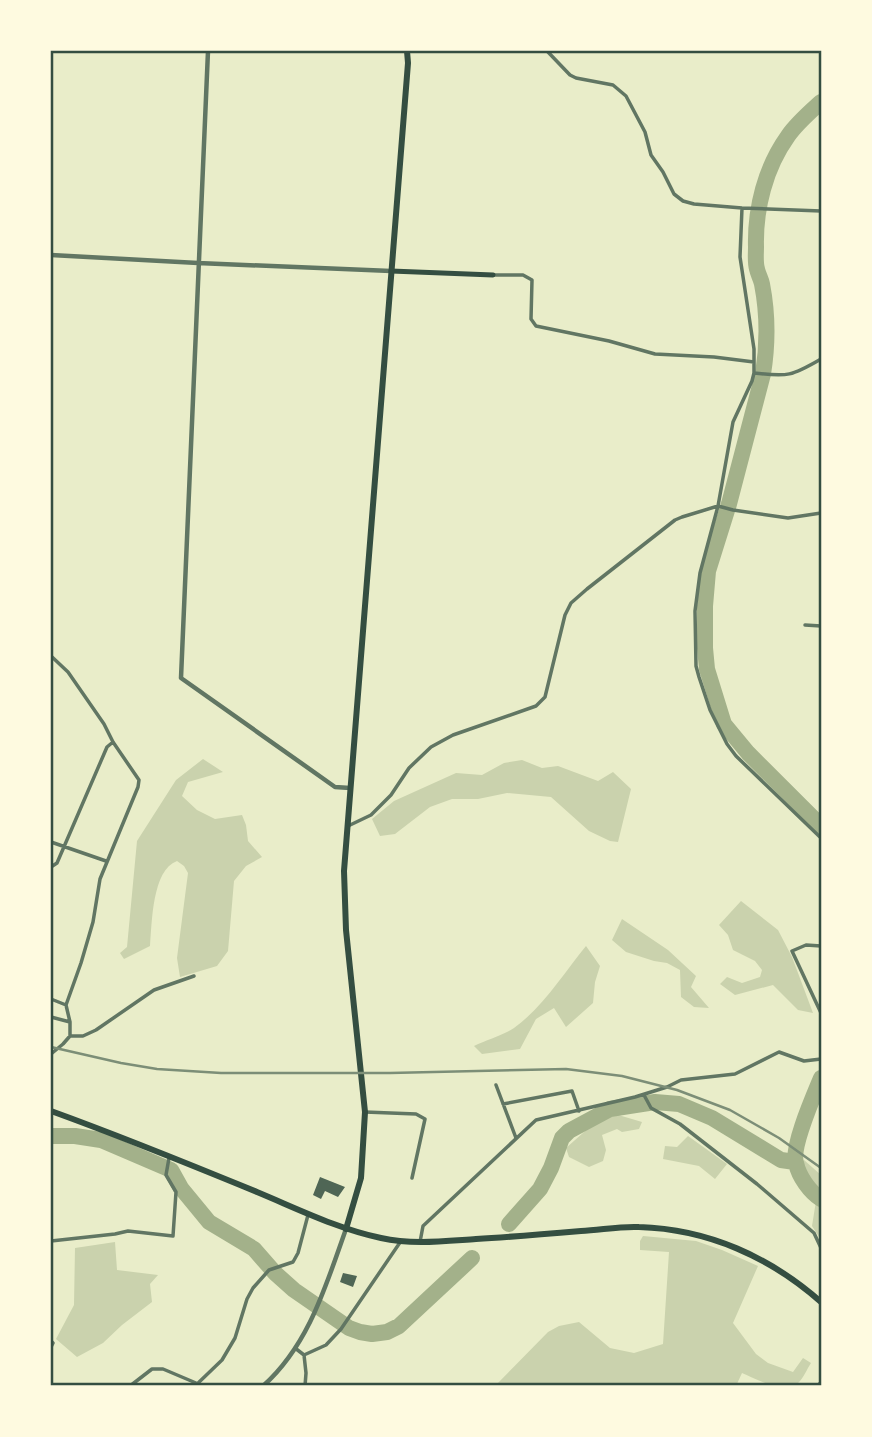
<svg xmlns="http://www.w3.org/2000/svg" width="872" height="1437" font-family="Signika,sans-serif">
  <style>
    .green { fill: #cad2ad }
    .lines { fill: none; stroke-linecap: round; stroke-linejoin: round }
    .river { stroke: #a3b18a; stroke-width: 16 }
    .building { fill: #4f6655 }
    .minor { stroke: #617663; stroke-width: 3.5 }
    .tertiary { stroke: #617663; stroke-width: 4.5 }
    .secondary { stroke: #344e41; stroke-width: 5 }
    .primary { stroke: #344e41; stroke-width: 6 }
    .trunk { stroke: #344e41; stroke-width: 6 }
    .rail { stroke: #7c8e77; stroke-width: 2.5 }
    .neatline { fill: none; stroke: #344e41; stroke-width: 2.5 }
  </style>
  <rect width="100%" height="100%" fill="#e9edc9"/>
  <path class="green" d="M 203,759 L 223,772 L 188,782 L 182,796 L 197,810 L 215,819 L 242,815 L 246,825 L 248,841 L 262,857 L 246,866 L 234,881 L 228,951 L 217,966 L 180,977 L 177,958 L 188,873 L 184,866 L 177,861 C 152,870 152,923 150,946 L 124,959 L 120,953 L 127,947 L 137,841 L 176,780 Z
    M 522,760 L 542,768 L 558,766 L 598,781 L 613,772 L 631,789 L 618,842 L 610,841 L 589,831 L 551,797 L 507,793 L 478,799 L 452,799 L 430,807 L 395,834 L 380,836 L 372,819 L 394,801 L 456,773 L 482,775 L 504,763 Z
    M 741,901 L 778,930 L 792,957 L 813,1013 L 798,1010 L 773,985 L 735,995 L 720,984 L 727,977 L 742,983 L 760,977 L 762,970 L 755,961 L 733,950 L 728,935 L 719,925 Z
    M 622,919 L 668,950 L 696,976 L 691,987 L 709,1008 L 694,1007 L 681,997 L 680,970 L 667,963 L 654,961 L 626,952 L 612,940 Z
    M 586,946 L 600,966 L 595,982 L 593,1003 L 566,1027 L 554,1008 L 536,1019 L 520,1049 L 482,1054 L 474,1046 C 486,1040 504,1035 514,1028 C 543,1007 564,973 586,946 Z
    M 615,1114 L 642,1122 L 639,1129 L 622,1132 L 617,1129 L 602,1135 L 606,1150 L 603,1161 L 589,1167 L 569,1157 L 566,1148 L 601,1117 Z
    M 688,1136 L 727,1164 L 715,1179 L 699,1166 L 663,1159 L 665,1146 L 677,1147 Z
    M 804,1160 L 821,1175 L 821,1240 L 812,1226 L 816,1201 L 798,1186 L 796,1168 Z
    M 643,1236 L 696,1241 L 722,1250 L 758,1266 L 733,1323 L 756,1354 L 768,1363 L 793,1372 L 803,1358 L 811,1363 C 807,1369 803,1379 798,1383 C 785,1395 756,1379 742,1373 L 736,1386 L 495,1386 L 548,1332 L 559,1326 L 579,1322 L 610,1348 L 634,1353 L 663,1344 L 669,1252 L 640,1250 L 640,1241 Z
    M 115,1242 L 117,1270 L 158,1275 L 150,1284 L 152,1302 L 122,1325 L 103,1343 L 77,1357 L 56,1339 L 74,1305 L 75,1248 Z"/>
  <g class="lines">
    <path class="river" d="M 821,102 C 810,112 797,123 788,136 C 765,168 755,209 756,247 C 756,254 755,262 757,269 C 758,274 761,279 762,284 C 768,315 768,343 763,374 L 729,504 L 708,571 L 705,606 L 705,648 L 707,669 L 724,724 L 748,753 L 821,826
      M 821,1078 C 814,1095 791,1147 796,1163 C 799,1177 810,1192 821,1199
      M 51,1136 L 75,1136 L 101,1140 L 171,1170 L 181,1188 L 209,1222 L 254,1249 L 275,1273 L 294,1290 L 349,1328 L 360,1332 L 372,1334 L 387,1332 L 399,1326 L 472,1258
      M 509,1224 L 540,1189 L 551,1168 L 562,1138 L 569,1131 L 610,1109 L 655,1102 L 679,1104 L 712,1118 L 781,1160 L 795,1162"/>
  </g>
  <path class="building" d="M 320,1177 L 345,1187 L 338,1197 L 325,1191 L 321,1199 L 313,1195 Z
    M 343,1273 L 357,1276 L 353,1287 L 340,1282 Z"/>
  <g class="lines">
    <path class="minor" d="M 547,51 L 570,75 L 576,78 L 613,85 L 626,96 L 645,132 L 651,155 L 663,172 L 674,194 L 683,201 L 694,204 L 742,208 L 821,211
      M 742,208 L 740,257 L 754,349 L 754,373 L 752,381 L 733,422 L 718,506 L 700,573 L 695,611 L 696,666 L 699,677 L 710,710 L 727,744 L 736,756 L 821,838
      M 493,275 L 523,275 L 532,280 L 531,319 L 536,326 L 609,341 L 655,354 L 714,357 L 754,362
      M 754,373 C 788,377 792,376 821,359
      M 805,625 L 821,626
      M 51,656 L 68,672 L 104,724 L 113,742 L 139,780 L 138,787 L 100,879 L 93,922 L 81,963 L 66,1005 L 70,1022 L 70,1036 L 63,1044 L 51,1054
      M 348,826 L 371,815 L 391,795 L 409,768 L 431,747 L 453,735 L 536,706 L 545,697 L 565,615 L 571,603 L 587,589 L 675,520 L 682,517 L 718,506 L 733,510 L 788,518 L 821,513
      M 51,842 L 106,861
      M 51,867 L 57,863 L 107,747 L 113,742
      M 821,946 L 806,945 L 792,951 L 821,1013
      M 51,999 L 66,1005
      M 51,1017 L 70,1022
      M 70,1036 L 83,1036 L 96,1030 L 154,990 L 194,976
      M 496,1085 L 516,1138
      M 644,1095 L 651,1108 L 680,1124 L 757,1184 L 814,1233 L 821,1248
      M 503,1104 L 572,1091 L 579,1111
      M 365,1112 L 416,1114 L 425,1119 L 412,1178
      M 51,1241 L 115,1234 L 128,1231 L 173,1236 L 176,1192 L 166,1175 L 169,1158
      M 420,1242 L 423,1226 L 536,1120 L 635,1097 L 667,1087 L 681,1080 L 735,1074 L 779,1052 L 804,1061 L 821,1059
      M 51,1341 L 53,1343 L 51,1347
      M 295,1348 L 304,1355 L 326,1345 L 341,1329 L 401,1241
      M 304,1355 L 306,1373 L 305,1386
      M 130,1386 L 152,1369 L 163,1369 L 196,1383
      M 195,1386 L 222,1360 L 235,1338 L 247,1299 L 253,1288 L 269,1270 L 293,1262 L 298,1253 L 308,1215"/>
    <path class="tertiary" d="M 208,51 L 181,678 L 335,787 L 350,788
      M 51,255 L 198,263 L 391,271
      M 263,1386 C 309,1345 326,1285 346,1229
      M 818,1386 L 821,1383"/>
    <path class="secondary" d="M 391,271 L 493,275"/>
    <path class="primary" d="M 346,1229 L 361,1178 L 365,1112 L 346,930 L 344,871 L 408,63 L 407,51"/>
    <path class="trunk" d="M 51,1111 C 120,1136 189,1164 257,1192 C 298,1209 338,1229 381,1238 C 412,1245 445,1241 476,1239 C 511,1237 546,1234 581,1231 C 601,1230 620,1226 639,1227 C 708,1229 770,1257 821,1302"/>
    <path class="rail" d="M 51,1047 L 121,1063 L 157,1069 L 221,1073 L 390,1073 L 566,1069 L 622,1076 L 677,1090 L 730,1110 L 779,1138 L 821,1168"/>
  </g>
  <rect width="872" height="1437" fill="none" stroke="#fefae0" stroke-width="105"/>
  <rect x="52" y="52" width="768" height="1332" class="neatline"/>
</svg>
